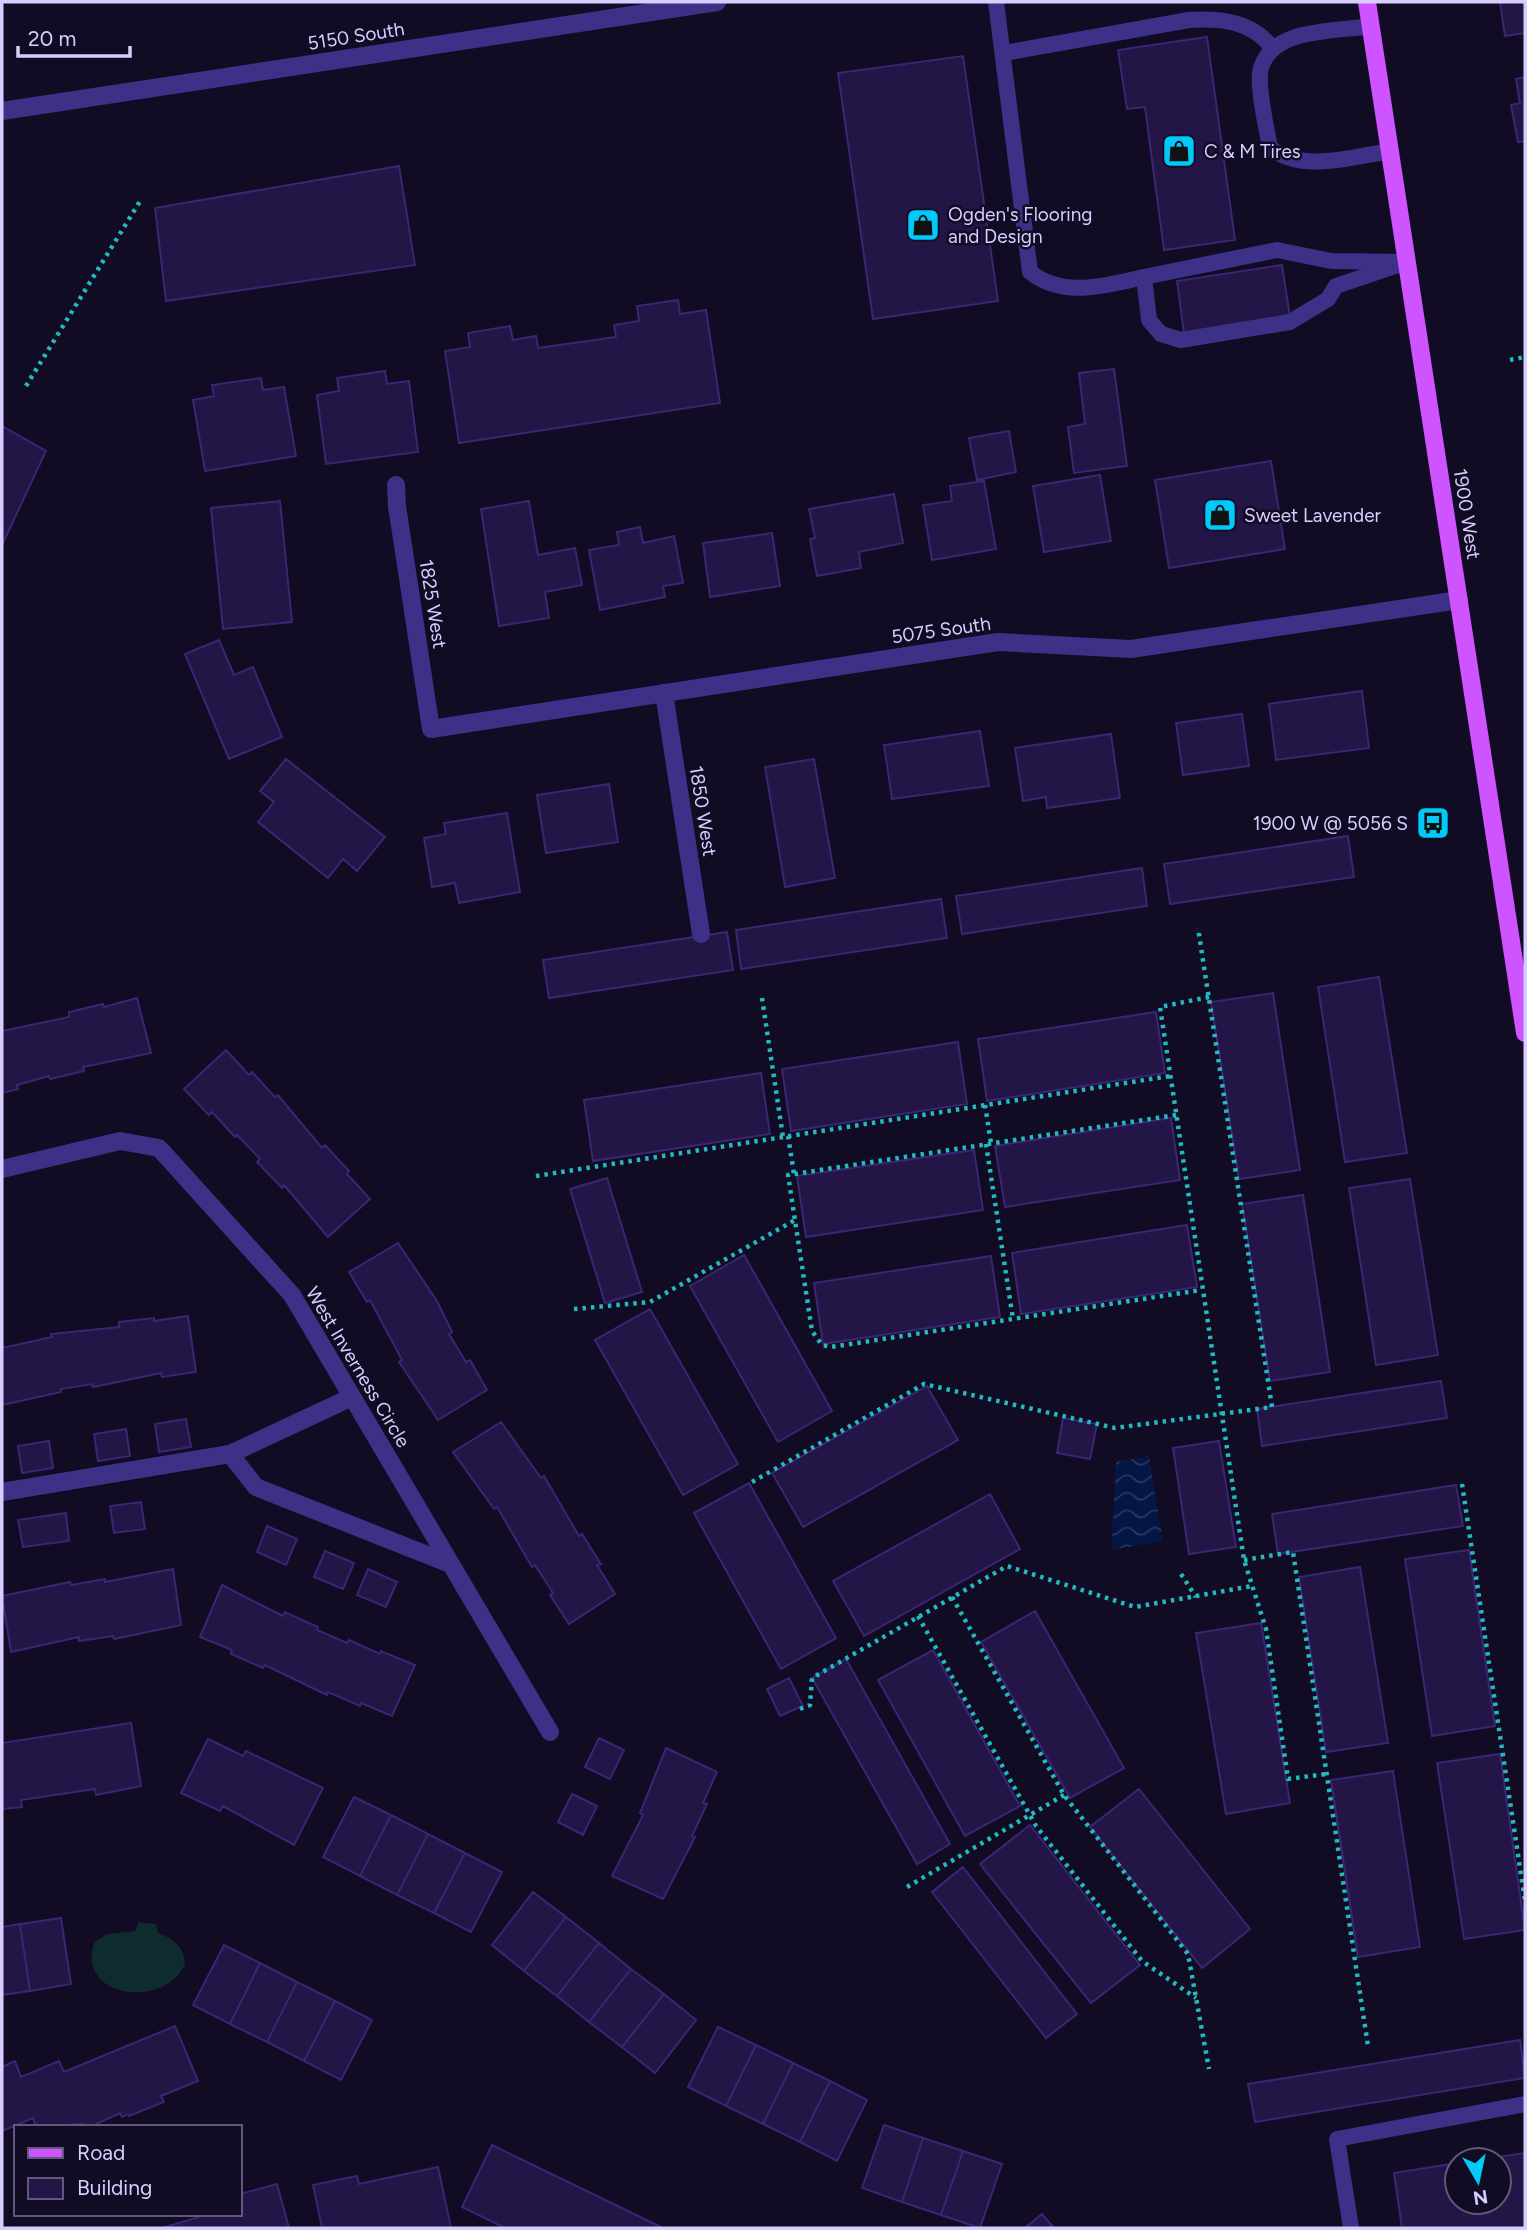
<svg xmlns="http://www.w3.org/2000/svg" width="1527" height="2230" font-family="Figtree,sans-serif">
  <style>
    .green { fill: #0e2c2d }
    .water { fill: url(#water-waves) }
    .building { fill: #231546; stroke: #3b2574; stroke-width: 2 }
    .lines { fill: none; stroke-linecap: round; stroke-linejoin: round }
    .path { stroke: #21bbbf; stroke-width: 4.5; stroke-dasharray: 3.5 5; stroke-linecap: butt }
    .lane { stroke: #3c3187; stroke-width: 16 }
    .street { stroke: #3c3187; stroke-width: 18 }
    .primary { stroke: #ce54ff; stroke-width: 18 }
    .labels { text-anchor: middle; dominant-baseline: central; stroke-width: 5; stroke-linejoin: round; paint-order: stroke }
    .street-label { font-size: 19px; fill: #d7cdff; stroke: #110b23 }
    .poi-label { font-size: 19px; fill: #d7cdff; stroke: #110b23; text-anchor: start }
  </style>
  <defs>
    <pattern id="water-waves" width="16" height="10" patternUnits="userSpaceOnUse" patternTransform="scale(1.75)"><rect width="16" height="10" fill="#041643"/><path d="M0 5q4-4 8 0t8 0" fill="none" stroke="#28375f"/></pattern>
  </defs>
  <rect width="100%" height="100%" fill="#110b23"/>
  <path class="green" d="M 139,1922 L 156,1924 L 158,1933 C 173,1938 184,1947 185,1964 C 166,2009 76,1999 94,1943 L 107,1934 L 135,1931 Z"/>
  <path class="water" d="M 1149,1456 L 1163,1541 L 1111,1550 L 1116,1462 Z"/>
  <path class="building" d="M 1500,2 L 1525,2 L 1525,33 L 1505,36 Z
    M 1207,37 L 1235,240 L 1164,250 L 1145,107 L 1127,109 L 1118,50 Z
    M 963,56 L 998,301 L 873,319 L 838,73 Z
    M 1525,77 L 1525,141 L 1518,142 L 1511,105 L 1520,103 L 1516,79 Z
    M 399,166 L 415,265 L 166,301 L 155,208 Z
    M 1282,265 L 1290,317 L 1184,333 L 1177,281 Z
    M 678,300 L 680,314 L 706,310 L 720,403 L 459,443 L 445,351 L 470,347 L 468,333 L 510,326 L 513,340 L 536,336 L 538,348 L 616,337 L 614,325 L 639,321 L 637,306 Z
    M 1114,369 L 1127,466 L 1074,473 L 1068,427 L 1085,424 L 1079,373 Z
    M 385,371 L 387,384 L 409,381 L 418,452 L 326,464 L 317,395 L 339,391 L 337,378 Z
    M 261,378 L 263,390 L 284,387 L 296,456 L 205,471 L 193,400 L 214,396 L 212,385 Z
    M 2,426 L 46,451 L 2,545 Z
    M 1009,431 L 1016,472 L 977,480 L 969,438 Z
    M 1271,461 L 1285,549 L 1169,568 L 1155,480 Z
    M 1100,475 L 1111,541 L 1044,552 L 1033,486 Z
    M 984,481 L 996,549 L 932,560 L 923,505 L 952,501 L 950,486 Z
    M 894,494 L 903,543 L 859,552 L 861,568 L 817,576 L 810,539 L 815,538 L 809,509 Z
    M 280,501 L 292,622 L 223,629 L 211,508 Z
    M 529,501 L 538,555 L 575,548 L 582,585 L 545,592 L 549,618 L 499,626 L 481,509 Z
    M 640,527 L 643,543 L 674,536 L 683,583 L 663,586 L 665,597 L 600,610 L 589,550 L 619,545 L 617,532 Z
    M 772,533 L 780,586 L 710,597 L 703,543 Z
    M 219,640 L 234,675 L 253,667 L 282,737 L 229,759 L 185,654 Z
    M 1362,691 L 1369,748 L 1276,760 L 1269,704 Z
    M 1242,714 L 1249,766 L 1183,775 L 1176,723 Z
    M 980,731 L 989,786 L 892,799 L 884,745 Z
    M 1111,734 L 1120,798 L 1047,808 L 1046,797 L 1023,801 L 1015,748 Z
    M 286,759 L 385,837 L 357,871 L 343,859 L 328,878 L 258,822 L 274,802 L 260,791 Z
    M 814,759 L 835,878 L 785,887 L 765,767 Z
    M 609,784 L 618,842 L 546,853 L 537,795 Z
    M 507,813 L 520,892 L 459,903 L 455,883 L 432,887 L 424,838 L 446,834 L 444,823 Z
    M 1348,836 L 1354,877 L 1170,904 L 1164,864 Z
    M 1142,868 L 1147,906 L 962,934 L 956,896 Z
    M 941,899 L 947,938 L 741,969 L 736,930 Z
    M 727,932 L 733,970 L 549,998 L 543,960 Z
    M 1379,977 L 1407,1153 L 1345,1162 L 1318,987 Z
    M 1273,993 L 1300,1170 L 1239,1179 L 1211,1002 Z
    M 137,998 L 151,1053 L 83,1067 L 84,1071 L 50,1079 L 49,1076 L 17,1085 L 18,1089 L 2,1093 L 2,1031 L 69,1017 L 69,1012 L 103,1004 L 104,1007 Z
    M 1156,1012 L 1165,1073 L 987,1101 L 978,1039 Z
    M 958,1042 L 967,1104 L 791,1131 L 782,1069 Z
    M 226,1050 L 249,1075 L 252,1072 L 275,1097 L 278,1095 L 322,1148 L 325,1145 L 349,1171 L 347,1174 L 370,1199 L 328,1237 L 284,1185 L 282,1188 L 257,1162 L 260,1159 L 237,1135 L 235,1137 L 212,1112 L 209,1115 L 184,1089 Z
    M 761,1073 L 770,1134 L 593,1161 L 584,1100 Z
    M 1171,1118 L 1180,1180 L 1005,1207 L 995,1146 Z
    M 974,1150 L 983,1210 L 806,1237 L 797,1176 Z
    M 607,1178 L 642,1292 L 605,1303 L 570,1189 Z
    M 1410,1179 L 1438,1355 L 1376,1365 L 1349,1188 Z
    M 1303,1195 L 1330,1372 L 1270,1381 L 1242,1204 Z
    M 1187,1225 L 1197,1287 L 1021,1314 L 1012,1253 Z
    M 398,1243 L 437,1301 L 452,1332 L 449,1334 L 466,1362 L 470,1360 L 487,1390 L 438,1420 L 399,1362 L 402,1360 L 370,1300 L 367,1302 L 349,1272 Z
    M 744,1255 L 832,1411 L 778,1442 L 690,1286 Z
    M 991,1256 L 1000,1317 L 823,1344 L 814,1283 Z
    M 650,1309 L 738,1464 L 683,1495 L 595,1340 Z
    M 188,1316 L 196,1372 L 162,1377 L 161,1373 L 93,1387 L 92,1384 L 61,1389 L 61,1392 L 2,1405 L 2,1348 L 52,1337 L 51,1334 L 119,1327 L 119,1322 L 154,1318 L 154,1321 Z
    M 1441,1381 L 1447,1418 L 1262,1446 L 1257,1409 Z
    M 927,1386 L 958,1440 L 803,1527 L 772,1473 Z
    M 1063,1418 L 1097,1424 L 1090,1459 L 1057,1453 Z
    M 186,1419 L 191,1447 L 159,1452 L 155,1424 Z
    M 501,1422 L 541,1478 L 544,1476 L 579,1536 L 582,1534 L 601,1564 L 597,1565 L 615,1594 L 569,1624 L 550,1595 L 553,1593 L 535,1565 L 532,1567 L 497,1507 L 494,1509 L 453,1452 Z
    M 126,1429 L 130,1456 L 98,1461 L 94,1434 Z
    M 49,1441 L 53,1468 L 22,1473 L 18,1446 Z
    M 1219,1441 L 1236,1547 L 1189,1554 L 1173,1448 Z
    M 749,1483 L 836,1638 L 781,1669 L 694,1513 Z
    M 1456,1485 L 1463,1526 L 1278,1554 L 1272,1514 Z
    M 990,1494 L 1020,1549 L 864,1636 L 833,1581 Z
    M 141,1502 L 145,1529 L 114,1533 L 110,1506 Z
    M 66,1513 L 69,1541 L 23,1547 L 18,1520 Z
    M 267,1526 L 297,1539 L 286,1565 L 257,1552 Z
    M 1469,1550 L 1495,1726 L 1432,1736 L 1405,1559 Z
    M 325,1551 L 354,1563 L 343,1589 L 314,1577 Z
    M 1360,1567 L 1388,1743 L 1326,1752 L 1299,1577 Z
    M 173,1569 L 181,1625 L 114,1639 L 113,1636 L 79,1641 L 79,1637 L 11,1652 L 2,1596 L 70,1582 L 71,1585 L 105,1579 L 105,1582 Z
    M 368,1569 L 397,1582 L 386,1607 L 357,1595 Z
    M 222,1585 L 283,1616 L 285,1612 L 318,1627 L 317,1630 L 347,1643 L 349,1640 L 380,1654 L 381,1651 L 415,1665 L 392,1716 L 361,1703 L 360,1706 L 328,1692 L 327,1695 L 265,1665 L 263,1668 L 231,1654 L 232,1650 L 200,1637 Z
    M 1035,1611 L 1124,1768 L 1070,1798 L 981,1642 Z
    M 1261,1623 L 1290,1803 L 1226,1814 L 1196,1633 Z
    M 933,1650 L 1020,1806 L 965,1836 L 878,1680 Z
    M 846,1659 L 950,1844 L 917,1864 L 812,1678 Z
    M 789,1678 L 803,1706 L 780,1716 L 767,1689 Z
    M 131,1723 L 141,1786 L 96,1795 L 95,1789 L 21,1800 L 22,1807 L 2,1809 L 2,1743 Z
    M 599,1738 L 624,1750 L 610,1779 L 585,1767 Z
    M 208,1739 L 243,1756 L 246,1751 L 323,1788 L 294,1845 L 223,1806 L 220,1811 L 181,1793 Z
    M 666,1748 L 717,1772 L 703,1803 L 707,1804 L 692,1836 L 695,1837 L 663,1899 L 612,1876 L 643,1815 L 640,1813 Z
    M 1500,1754 L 1525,1930 L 1464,1939 L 1437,1763 Z
    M 1393,1771 L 1420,1947 L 1358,1957 L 1331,1780 Z
    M 1139,1789 L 1250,1929 L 1202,1968 L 1090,1827 Z
    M 572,1794 L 597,1806 L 583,1835 L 558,1822 Z
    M 354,1797 L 391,1815 L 360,1876 L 323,1857 Z
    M 391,1815 L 428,1834 L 397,1895 L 360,1876 Z
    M 1030,1825 L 1140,1965 L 1091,2003 L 980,1864 Z
    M 428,1834 L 465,1853 L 434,1913 L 397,1895 Z
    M 465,1853 L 502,1872 L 471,1932 L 434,1913 Z
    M 963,1867 L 1077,2014 L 1046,2038 L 932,1892 Z
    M 533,1892 L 566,1917 L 524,1971 L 492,1945 Z
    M 566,1917 L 599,1943 L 557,1996 L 524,1971 Z
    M 61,1918 L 71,1984 L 30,1991 L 20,1924 Z
    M 20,1924 L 30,1991 L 2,1995 L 2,1927 Z
    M 599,1943 L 631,1969 L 589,2022 L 557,1996 Z
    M 224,1945 L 260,1963 L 230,2024 L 193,2005 Z
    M 260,1963 L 297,1982 L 267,2042 L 230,2024 Z
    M 631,1969 L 664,1994 L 622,2047 L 589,2022 Z
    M 297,1982 L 335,2001 L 304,2061 L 267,2042 Z
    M 664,1994 L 696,2020 L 655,2073 L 622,2047 Z
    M 335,2001 L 372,2020 L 341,2080 L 304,2061 Z
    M 175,2026 L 198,2081 L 161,2096 L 164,2102 L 129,2116 L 128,2114 L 122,2117 L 120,2113 L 90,2127 L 81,2124 L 36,2127 L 33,2118 L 2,2131 L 2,2067 L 15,2061 L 21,2077 L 59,2061 L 64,2072 Z
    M 718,2027 L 756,2045 L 726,2106 L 688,2087 Z
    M 1520,2040 L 1525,2078 L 1255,2122 L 1248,2084 Z
    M 756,2045 L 793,2063 L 763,2124 L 726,2106 Z
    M 793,2063 L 830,2081 L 800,2142 L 763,2124 Z
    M 830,2081 L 867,2100 L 837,2161 L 800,2142 Z
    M 884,2125 L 923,2138 L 902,2202 L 862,2188 Z
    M 923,2138 L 963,2151 L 941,2215 L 902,2202 Z
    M 492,2145 L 663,2228 L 505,2228 L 462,2207 Z
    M 963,2151 L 1002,2164 L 980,2228 L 941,2215 Z
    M 1525,2153 L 1525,2228 L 1402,2228 L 1394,2173 L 1457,2163 L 1457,2202 L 1499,2202 L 1499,2160 L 1478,2160 Z
    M 438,2167 L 451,2228 L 322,2228 L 313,2185 L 357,2176 L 359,2184 Z
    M 277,2184 L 289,2228 L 162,2228 L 199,2217 L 198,2214 L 240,2214 L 240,2194 Z
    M 1042,2214 L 1054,2228 L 1025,2228 Z"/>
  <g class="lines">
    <path class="path" d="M 1510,360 L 1525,357
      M 26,386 L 142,198
      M 1209,997 L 1160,1007 L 1244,1560 L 1266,1629 L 1288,1779 L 1326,1774
      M 762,998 L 783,1137
      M 985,1105 L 991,1143
      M 1176,1115 L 788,1175 L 812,1331 L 822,1345 L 831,1347 L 1201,1290
      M 788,1136 L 794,1174
      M 986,1144 L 1013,1319
      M 536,1176 L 1170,1076
      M 574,1309 L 650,1302 L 795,1220
      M 752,1482 L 924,1384 L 1115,1428 L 1272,1407 L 1198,928
      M 1462,1484 L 1525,1901
      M 1244,1560 L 1293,1552 L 1368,2046
      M 1181,1574 L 1196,1597
      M 952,1597 L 1064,1795 L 1188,1954 L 1209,2069
      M 918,1616 L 1036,1826 L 1142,1961 L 1196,1998
      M 800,1709 L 810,1705 L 812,1678 L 1007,1566 L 1135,1607 L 1252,1586
      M 907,1887 L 1064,1795"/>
    <path class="lane" d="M 996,2 L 1030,272 C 1064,299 1106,285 1144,277
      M 1370,26 C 1336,32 1273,27 1261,68 C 1256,84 1267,130 1270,148 C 1303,173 1352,157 1390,151
      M 1004,53 L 1189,20 C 1220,18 1253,21 1272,48
      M 1277,250 L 1331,261 L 1407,262 L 1336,286 L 1328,299 L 1290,322 L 1181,340 L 1161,334 L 1149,320 L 1144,277 Z
      M 1351,2228 L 1337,2139 L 1525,2104"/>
    <path class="street" d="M 2,111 L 717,2
      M 396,485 L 397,506 L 431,729 L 998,642 L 1131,649 L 1459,600
      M 664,693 L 701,934
      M 2,1169 L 120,1141 L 159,1148 L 292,1295 L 550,1732
      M 230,1454 L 352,1397
      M 2,1492 L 230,1454 L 256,1487 L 450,1564"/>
    <path class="primary" d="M 1367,2 L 1525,1033"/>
  </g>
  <defs>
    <symbol id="shop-square" viewBox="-11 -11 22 22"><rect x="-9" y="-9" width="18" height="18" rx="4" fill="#00caf8" stroke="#110b23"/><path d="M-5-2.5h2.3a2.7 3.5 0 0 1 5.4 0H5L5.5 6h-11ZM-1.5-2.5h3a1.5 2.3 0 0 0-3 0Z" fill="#111"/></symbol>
    <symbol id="bus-square" viewBox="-11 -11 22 22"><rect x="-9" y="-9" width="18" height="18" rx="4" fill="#00caf8" stroke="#110b23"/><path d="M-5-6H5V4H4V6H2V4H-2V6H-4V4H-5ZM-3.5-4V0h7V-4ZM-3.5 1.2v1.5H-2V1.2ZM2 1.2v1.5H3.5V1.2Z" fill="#111"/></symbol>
  </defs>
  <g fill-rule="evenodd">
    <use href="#shop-square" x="1160" y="132" width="38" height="38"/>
    <use href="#shop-square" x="904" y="206" width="38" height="38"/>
    <use href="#shop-square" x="1201" y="496" width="38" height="38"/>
    <use href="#bus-square" x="1414" y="804" width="38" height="38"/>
  </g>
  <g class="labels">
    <g class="street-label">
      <text transform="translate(356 36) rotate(-9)">5150 South</text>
      <text transform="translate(1467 514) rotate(81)">1900 West</text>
      <text transform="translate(433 604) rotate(81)">1825 West</text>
      <text transform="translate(941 630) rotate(-8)">5075 South</text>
      <text transform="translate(703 811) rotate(81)">1850 West</text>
      <text transform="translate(358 1367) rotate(59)">West Inverness Circle</text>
    </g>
    <g class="poi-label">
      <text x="1204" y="151">C &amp; M Tires</text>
      <text x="948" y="214">Ogden's Flooring<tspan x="948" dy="22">and Design</tspan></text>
      <text x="1244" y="515">Sweet Lavender</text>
      <text x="1408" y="823" text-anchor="end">1900 W @ 5056 S</text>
    </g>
  </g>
  <rect width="1527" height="2230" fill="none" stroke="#d7cdff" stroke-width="7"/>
  <rect x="14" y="2125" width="228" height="91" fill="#110b23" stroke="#60597b" stroke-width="2"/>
  <rect x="28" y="2148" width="35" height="10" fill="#ce54ff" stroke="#60597b" stroke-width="2"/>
  <text x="77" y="2160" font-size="21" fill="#d7cdff">Road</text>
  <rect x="28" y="2178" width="35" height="21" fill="#231546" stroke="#60597b" stroke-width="2"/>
  <text x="77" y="2195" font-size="21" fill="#d7cdff">Building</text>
  <g transform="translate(1478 2181) rotate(171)"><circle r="33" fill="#110b23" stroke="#60597b" stroke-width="2"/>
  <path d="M0-5L12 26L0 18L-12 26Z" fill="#00caf8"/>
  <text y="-10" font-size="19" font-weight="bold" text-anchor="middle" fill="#d7cdff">N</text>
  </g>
  <path d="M18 46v10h112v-10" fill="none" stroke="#d7cdff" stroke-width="3.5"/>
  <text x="28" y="46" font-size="21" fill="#d7cdff" stroke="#110b23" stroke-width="5" paint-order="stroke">20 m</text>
</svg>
